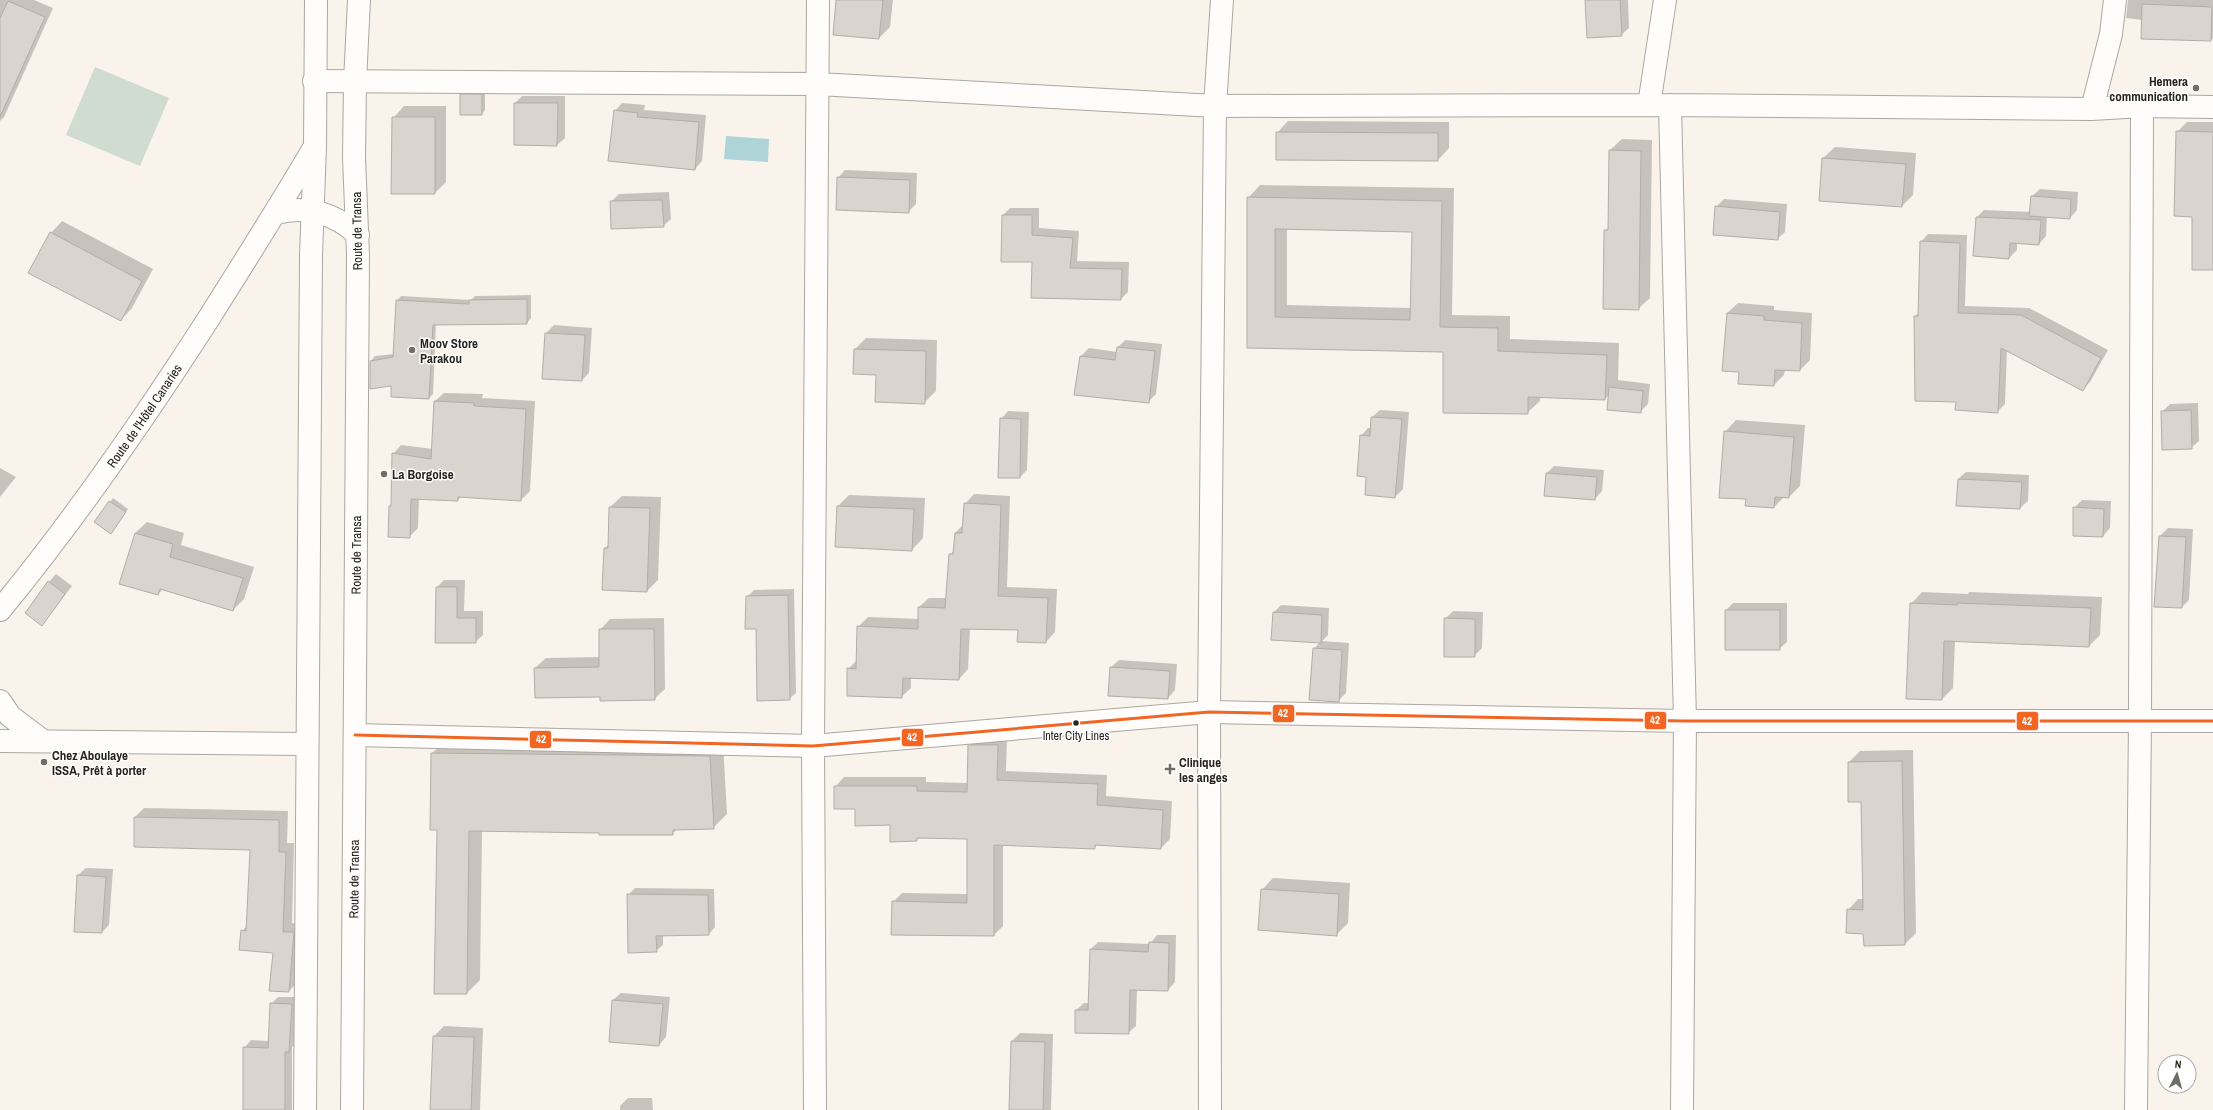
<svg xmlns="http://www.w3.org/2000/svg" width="2213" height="1110" font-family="'Archivo Narrow',sans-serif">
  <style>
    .green { fill: #d0dcd0 }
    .water { fill: #afd4d8 }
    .shadow { fill: #0003; fill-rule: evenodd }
    .building { fill: #dad4cf; stroke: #b2ada8; fill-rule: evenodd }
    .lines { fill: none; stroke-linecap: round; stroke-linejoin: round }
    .minor-casing { stroke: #aba7a2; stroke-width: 24 }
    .tertiary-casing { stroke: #aba7a2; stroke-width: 24 }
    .primary-casing { stroke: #aba7a2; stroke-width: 24 }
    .minor { stroke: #fefdfc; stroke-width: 22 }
    .tertiary { stroke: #fefdfc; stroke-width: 22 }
    .primary { stroke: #fefdfc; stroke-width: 22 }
    .bus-1-casing { stroke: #fff; stroke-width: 6 }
    .bus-1 { stroke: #f26522; stroke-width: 3 }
    .poi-dot { fill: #706c66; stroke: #fff; stroke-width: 1.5 }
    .bus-dot { fill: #27231e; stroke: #fff; stroke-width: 1.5 }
    .labels { text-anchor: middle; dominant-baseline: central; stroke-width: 3; stroke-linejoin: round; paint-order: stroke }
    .bus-label { font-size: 12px; fill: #27231e; stroke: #fff }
    .poi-label { font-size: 13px; font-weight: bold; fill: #27231e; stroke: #fff; text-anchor: start }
    .street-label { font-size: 13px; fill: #27231e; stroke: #fff }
    .line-badge { stroke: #fff; stroke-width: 1.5 }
    .badge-label { font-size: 11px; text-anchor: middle; font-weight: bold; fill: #fff }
  </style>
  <rect width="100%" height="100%" fill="#f9f3ec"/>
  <path class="green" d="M 95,67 L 169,98 L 140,166 L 66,135 Z"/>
  <path class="water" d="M 726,136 L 769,139 L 768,162 L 724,159 Z"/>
  <path class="shadow" d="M 0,0 L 34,0 L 53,8 L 4,117 L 0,121 Z
    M 837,0 L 893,0 L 890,27 L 879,38 Z
    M 1586,0 L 1628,0 L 1629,28 L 1621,35 Z
    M 2128,0 L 2213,0 L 2213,38 L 2211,40 L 2142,20 L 2126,18 Z
    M 465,91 L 485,91 L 485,110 L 482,114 L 461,95 Z
    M 522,96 L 565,96 L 565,138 L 557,145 L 515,144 L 515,103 Z
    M 622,103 L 645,105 L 644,110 L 706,115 L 702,161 L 695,169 L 615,111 Z
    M 404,106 L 446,106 L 446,182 L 435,193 L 393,118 Z
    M 1288,121 L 1449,122 L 1449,148 L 1438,160 L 1277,133 Z
    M 2187,122 L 2213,122 L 2213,154 L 2177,132 Z
    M 1622,139 L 1652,140 L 1650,298 L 1638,309 L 1605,231 L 1609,227 L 1610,150 Z
    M 1835,147 L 1916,153 L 1913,195 L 1902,206 L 1820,200 L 1823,158 Z
    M 845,170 L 917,173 L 916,204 L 908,212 L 838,178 Z
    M 1260,185 L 1454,188 L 1452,315 L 1510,316 L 1510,339 L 1619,343 L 1618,380 L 1650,384 L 1648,404 L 1640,412 L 1609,395 L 1605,399 L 1540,397 L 1540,401 L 1527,413 L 1444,351 L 1248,347 L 1248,198 ZM 1287,228 L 1413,231 L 1411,308 L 1287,305 Z
    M 2040,189 L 2078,192 L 2077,210 L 2070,218 L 2047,216 L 2046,236 L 2039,244 L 2017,242 L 2017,250 L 2009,258 L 1977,217 L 1984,210 L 2031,212 L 2032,196 Z
    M 669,192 L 671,219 L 663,226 L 611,202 L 619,194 Z
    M 1724,199 L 1787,204 L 1785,232 L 1777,239 L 1716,207 Z
    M 1010,208 L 1039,208 L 1039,228 L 1079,231 L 1077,261 L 1129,262 L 1128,292 L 1121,299 L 1033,261 L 1002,261 L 1003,215 Z
    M 62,221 L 153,269 L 132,308 L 121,320 L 51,233 Z
    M 1928,234 L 1967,235 L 1965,306 L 2029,308 L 2108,350 L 2090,382 L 2082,390 L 2007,350 L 2005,404 L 1997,412 L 1915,316 L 1919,313 L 1921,242 Z
    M 531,295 L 531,318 L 527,323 L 436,324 L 433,394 L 429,398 L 392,384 L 371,361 L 375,356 L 394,354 L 397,301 L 401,296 L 471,300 L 475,296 Z
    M 1738,303 L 1774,306 L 1774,310 L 1812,313 L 1810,360 L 1800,370 L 1785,370 L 1784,375 L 1774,385 L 1740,371 L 1727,313 Z
    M 554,325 L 592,328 L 589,373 L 582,380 L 543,378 L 546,333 Z
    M 866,338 L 937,340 L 936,391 L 924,403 L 877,374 L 855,349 Z
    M 1125,340 L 1162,344 L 1156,394 L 1148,402 L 1075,394 L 1081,356 L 1089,348 L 1117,352 L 1118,347 Z
    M 444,393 L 483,394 L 482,398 L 535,401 L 530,491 L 521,500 L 462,496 L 458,500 L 419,498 L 418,528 L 409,537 L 390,506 L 392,504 L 393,454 L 401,445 L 433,449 L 435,401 Z
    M 2198,403 L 2199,441 L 2191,448 L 2162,412 L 2170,404 Z
    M 1380,410 L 1409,412 L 1403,489 L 1395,497 L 1367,476 L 1361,436 L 1368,428 L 1371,428 L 1372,417 Z
    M 1008,411 L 1029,412 L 1027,470 L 1020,477 L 1001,419 Z
    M 1736,420 L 1805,425 L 1800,486 L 1789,497 L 1784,497 L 1774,507 L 1747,498 L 1725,432 Z
    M 1554,466 L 1604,470 L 1602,491 L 1595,499 L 1547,473 Z
    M 0,468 L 16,477 L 0,497 Z
    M 1966,472 L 2029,475 L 2028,501 L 2020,508 L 1957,505 L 1958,479 Z
    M 974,494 L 1010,496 L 1007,587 L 1057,589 L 1055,632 L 1046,642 L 1019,629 L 970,628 L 968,669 L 959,679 L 911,677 L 911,688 L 901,697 L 848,669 L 857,660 L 858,627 L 868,617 L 919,619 L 919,607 L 929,598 L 947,598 L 950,555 L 954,550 L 955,533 L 963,525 L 965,504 Z
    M 849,495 L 925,498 L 923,538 L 912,550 L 838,506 Z
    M 622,496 L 661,497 L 658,580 L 647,591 L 605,548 L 609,544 L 610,507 Z
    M 113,498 L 128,509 L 114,529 L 110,502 Z
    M 2082,500 L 2111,501 L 2110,528 L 2103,536 L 2074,508 Z
    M 147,522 L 184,533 L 181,545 L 254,567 L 244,599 L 233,610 L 163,589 L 158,594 L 135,533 Z
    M 2168,528 L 2193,529 L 2189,600 L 2182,607 L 2156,606 L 2158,543 L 2160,536 Z
    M 56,574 L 72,586 L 42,625 L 49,582 Z
    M 444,580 L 465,580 L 464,611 L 483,611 L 483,635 L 475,642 L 436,642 L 437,587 Z
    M 794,589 L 796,693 L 789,699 L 747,597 L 754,590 Z
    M 1922,592 L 1968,594 L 1969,592 L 2102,597 L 2100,635 L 2089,646 L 1955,641 L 1953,688 L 1942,699 L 1911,604 Z
    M 1733,603 L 1787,603 L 1787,642 L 1779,649 L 1726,610 Z
    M 1281,605 L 1329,608 L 1328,635 L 1322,641 L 1349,643 L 1346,693 L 1338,701 L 1314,649 L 1320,642 L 1274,612 Z
    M 1453,611 L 1483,612 L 1482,648 L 1474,656 L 1445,619 Z
    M 664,618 L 665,689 L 654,699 L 601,696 L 535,668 L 546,658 L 600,657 L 600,630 L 610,619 Z
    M 1119,660 L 1177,664 L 1175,690 L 1168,698 L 1111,667 Z
    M 979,736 L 1007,736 L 1006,771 L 1107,775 L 1106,796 L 1172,801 L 1170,839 L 1161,848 L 1098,844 L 1094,848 L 1003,844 L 1003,926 L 994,935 L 893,902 L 902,893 L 968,894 L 968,838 L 920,837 L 917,840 L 891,824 L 856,808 L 835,787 L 844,777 L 926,777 L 926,782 L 968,783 L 969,746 Z
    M 446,740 L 723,743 L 727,814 L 713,828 L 677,829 L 672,834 L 482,830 L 480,980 L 467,993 L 432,753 Z
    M 1913,750 L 1916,933 L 1905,944 L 1865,945 L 1864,933 L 1848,910 L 1858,899 L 1864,899 L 1862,801 L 1849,762 L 1860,751 Z
    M 144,808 L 288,811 L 287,843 L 294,843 L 292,923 L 302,924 L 298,982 L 289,991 L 274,952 L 242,931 L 248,925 L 251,849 L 135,817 Z
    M 86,868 L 113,869 L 109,925 L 102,932 L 78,875 Z
    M 1273,878 L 1350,883 L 1348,923 L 1336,935 L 1262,890 Z
    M 635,888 L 714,889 L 715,927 L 709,934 L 663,935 L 663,945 L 656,951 L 628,895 Z
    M 1157,935 L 1176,935 L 1175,982 L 1168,990 L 1137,989 L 1136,1026 L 1128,1033 L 1076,1010 L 1084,1003 L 1089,1003 L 1091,949 L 1098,942 L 1150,944 Z
    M 621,993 L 670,997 L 666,1037 L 659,1045 L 613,1000 Z
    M 278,997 L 298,997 L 296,1044 L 292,1047 L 292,1110 L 244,1110 L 244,1048 L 251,1040 L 269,1041 L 271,1004 Z
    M 444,1026 L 483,1028 L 480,1110 L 431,1110 L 434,1036 Z
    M 1020,1033 L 1053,1034 L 1051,1110 L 1010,1110 L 1012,1041 Z
    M 628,1098 L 652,1098 L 653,1110 L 620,1110 L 620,1106 Z"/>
  <path class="building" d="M 836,0 L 883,0 L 879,39 L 833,35 Z
    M 1585,0 L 1620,0 L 1622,36 L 1587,38 Z
    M 8,1 L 45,17 L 0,117 L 0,18 Z
    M 2142,4 L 2212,7 L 2211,41 L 2141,39 Z
    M 460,94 L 482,94 L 482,115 L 460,115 Z
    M 514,103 L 558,103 L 557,146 L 514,145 Z
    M 614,110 L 638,113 L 637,117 L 699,122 L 695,170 L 608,161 Z
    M 392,117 L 435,117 L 435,194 L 391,194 Z
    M 2176,131 L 2213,132 L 2213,270 L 2192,270 L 2192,217 L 2174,216 Z
    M 1276,132 L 1438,133 L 1438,161 L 1276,160 Z
    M 1609,150 L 1641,151 L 1639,310 L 1603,309 L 1604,230 L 1608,230 Z
    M 1822,158 L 1906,164 L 1902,207 L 1819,201 Z
    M 837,177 L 910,180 L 909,213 L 836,210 Z
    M 2031,196 L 2071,199 L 2070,219 L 2029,216 Z
    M 1247,197 L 1442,201 L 1440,327 L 1498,328 L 1498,351 L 1607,355 L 1605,400 L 1528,397 L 1528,414 L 1443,413 L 1443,352 L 1247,348 ZM 1275,229 L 1412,232 L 1410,320 L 1275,317 Z
    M 662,200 L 664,227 L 611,229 L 610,201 Z
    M 1715,206 L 1780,212 L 1778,240 L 1713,235 Z
    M 1002,215 L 1032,215 L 1032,235 L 1073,238 L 1070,268 L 1122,269 L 1121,300 L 1031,298 L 1032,262 L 1001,262 Z
    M 1976,217 L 2041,220 L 2039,245 L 2010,243 L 2009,259 L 1973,256 Z
    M 50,232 L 142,281 L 121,321 L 28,273 Z
    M 1920,241 L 1960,243 L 1958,313 L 2021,315 L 2101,358 L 2083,391 L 2001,348 L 1998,413 L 1955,410 L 1956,402 L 1915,401 L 1914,316 L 1918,316 Z
    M 527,299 L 527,324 L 433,325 L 429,399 L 391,397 L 391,386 L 370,389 L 370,361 L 393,357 L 396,300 L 469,304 L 469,300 Z
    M 1727,313 L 1764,316 L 1764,320 L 1802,323 L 1800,371 L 1775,370 L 1774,386 L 1738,384 L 1739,372 L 1722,371 Z
    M 545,333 L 585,335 L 582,381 L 542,379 Z
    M 1117,347 L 1155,351 L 1149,403 L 1074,395 L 1080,356 L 1115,360 Z
    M 854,349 L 926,351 L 925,404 L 875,402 L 876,375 L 853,374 Z
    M 1609,387 L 1643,391 L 1641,413 L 1607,410 Z
    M 434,401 L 474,403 L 474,406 L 526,409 L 521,501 L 458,497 L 458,501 L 411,499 L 410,538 L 388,537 L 389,506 L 391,506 L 392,453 L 431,459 Z
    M 2191,410 L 2192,449 L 2162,450 L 2161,411 Z
    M 1371,417 L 1402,419 L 1395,498 L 1365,495 L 1366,477 L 1357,476 L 1360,435 L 1370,436 Z
    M 1000,418 L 1021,419 L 1020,478 L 998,478 Z
    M 1724,431 L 1794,437 L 1789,498 L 1775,497 L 1774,508 L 1745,506 L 1746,499 L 1719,498 Z
    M 1546,473 L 1597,477 L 1595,500 L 1544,496 Z
    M 1958,479 L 2022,482 L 2020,509 L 1956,506 Z
    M 109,501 L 126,512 L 111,534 L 94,522 Z
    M 964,503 L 1001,505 L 998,596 L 1048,598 L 1046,643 L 1017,642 L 1018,630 L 961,629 L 959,680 L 903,678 L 902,698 L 847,696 L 847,668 L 856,669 L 857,626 L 918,629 L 918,607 L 945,608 L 949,554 L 953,554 L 955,533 L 962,533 Z
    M 837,506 L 914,509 L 912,551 L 835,547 Z
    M 609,507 L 650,508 L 647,592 L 602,590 L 604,548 L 608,548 Z
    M 2073,507 L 2104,509 L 2103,537 L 2073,536 Z
    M 135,533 L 173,544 L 170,557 L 243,578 L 233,611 L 160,589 L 158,595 L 119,584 Z
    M 2159,536 L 2186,537 L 2182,608 L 2154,607 Z
    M 48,581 L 65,594 L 42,626 L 25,613 Z
    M 436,587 L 457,587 L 457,618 L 476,618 L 476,643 L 435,643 Z
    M 788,595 L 790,700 L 757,701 L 756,629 L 745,629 L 746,596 Z
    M 1910,603 L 1957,605 L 1957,603 L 2091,608 L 2089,647 L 1944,641 L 1942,700 L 1906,699 Z
    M 1725,610 L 1780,610 L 1780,650 L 1725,650 Z
    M 1273,612 L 1322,615 L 1321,643 L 1271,640 Z
    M 1444,618 L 1475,619 L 1475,657 L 1444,657 Z
    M 599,629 L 654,629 L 655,700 L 600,701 L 600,697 L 535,698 L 534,668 L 599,667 Z
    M 1313,648 L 1342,650 L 1339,702 L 1309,700 Z
    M 1110,667 L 1170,671 L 1168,699 L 1108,696 Z
    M 968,745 L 998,745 L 997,780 L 1098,784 L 1097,805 L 1163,810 L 1161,849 L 1095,845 L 1095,849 L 994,845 L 994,936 L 891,935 L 892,901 L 967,903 L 967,839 L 917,838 L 917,841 L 890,842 L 890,825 L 855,826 L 855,809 L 834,809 L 834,786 L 917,786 L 917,791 L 967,792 Z
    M 431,753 L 710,756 L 714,829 L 673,830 L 673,835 L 599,835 L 599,833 L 469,831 L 467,994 L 434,994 L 437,830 L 430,830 Z
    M 1902,761 L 1905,945 L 1864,946 L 1863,934 L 1846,933 L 1847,909 L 1863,910 L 1861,802 L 1848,802 L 1848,762 Z
    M 134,817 L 279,820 L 279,852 L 286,852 L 283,932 L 294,932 L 289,992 L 269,991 L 273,953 L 239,950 L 241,930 L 246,931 L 250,850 L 134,847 Z
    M 77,875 L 106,877 L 102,933 L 74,932 Z
    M 1261,889 L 1339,894 L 1337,936 L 1258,930 Z
    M 627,894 L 708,895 L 709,935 L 656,936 L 657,952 L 628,953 Z
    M 1149,942 L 1169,943 L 1168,991 L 1130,990 L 1129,1034 L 1075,1033 L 1075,1010 L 1088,1010 L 1090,949 L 1148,952 Z
    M 612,1000 L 663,1004 L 659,1046 L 609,1042 Z
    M 270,1003 L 292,1004 L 289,1052 L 285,1052 L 285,1110 L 243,1110 L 243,1047 L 268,1048 Z
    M 433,1036 L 474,1037 L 471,1110 L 430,1110 Z
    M 1011,1041 L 1045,1042 L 1043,1110 L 1009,1110 Z"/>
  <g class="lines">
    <defs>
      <path id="minor" d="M 314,81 L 818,84 L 1215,106 L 1670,105 L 2092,109 L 2142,106 L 2213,107
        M 1649,105 L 1665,0
        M 1670,105 L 1685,721 L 1682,1110
        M 2092,109 L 2111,34 L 2115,0
        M 355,735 L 813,746 L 1209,712 L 1685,721 L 2213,721
        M 815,1110 L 813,746 L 818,0
        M 1210,1110 L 1209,712 L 1215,106 L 1222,0
        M 2136,1110 L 2140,721 L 2142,106"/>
      <g id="tertiary">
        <path d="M 276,213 C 306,205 335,213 358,235"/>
        <path id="s1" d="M 0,610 C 76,518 144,419 209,318 C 245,261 281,204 315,146"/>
        <path d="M 0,701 L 10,716 L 43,741"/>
        <path d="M 0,741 L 307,744"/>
      </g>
      <g id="primary">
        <path d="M 305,1110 L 311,256 L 315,146 L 316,0"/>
        <path id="s2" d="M 352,1110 L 358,255 L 354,158 L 355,82 L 359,0"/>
      </g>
    </defs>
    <use href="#minor" class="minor-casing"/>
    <use href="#tertiary" class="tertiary-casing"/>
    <use href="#primary" class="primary-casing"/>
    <use href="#minor" class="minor"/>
    <use href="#tertiary" class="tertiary"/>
    <use href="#primary" class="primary"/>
    <defs>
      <path id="bus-1" d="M 355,735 L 813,746 L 1209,712 L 1685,721 L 2213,721"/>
    </defs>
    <use href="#bus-1" class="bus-1-casing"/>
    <use href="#bus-1" class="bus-1"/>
  </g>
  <g class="poi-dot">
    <circle cx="2196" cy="88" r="4"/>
    <circle cx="412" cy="350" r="4"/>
    <circle cx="384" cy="474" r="4"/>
    <circle cx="44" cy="762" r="4"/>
    <path d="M1168 763h4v4h4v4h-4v4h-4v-4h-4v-4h4z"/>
  </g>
  <circle class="bus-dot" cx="1076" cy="723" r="3.5"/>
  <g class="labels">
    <g class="bus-label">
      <text x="1076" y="736">Inter City Lines</text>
    </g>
    <g class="poi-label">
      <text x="2188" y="81" text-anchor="end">Hemera<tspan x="2188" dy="15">communication</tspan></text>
      <text x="420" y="343">Moov Store<tspan x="420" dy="15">Parakou</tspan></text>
      <text x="392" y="474">La Borgoise</text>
      <text x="52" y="755">Chez Aboulaye<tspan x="52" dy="15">ISSA, Prêt à porter</tspan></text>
      <text x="1179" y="762">Clinique<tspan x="1179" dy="15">les anges</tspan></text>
    </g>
    <g class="street-label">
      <text transform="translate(357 231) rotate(-91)">Route de Transa</text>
      <text stroke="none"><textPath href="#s1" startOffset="242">Route de l'Hôtel Canaries</textPath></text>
      <text stroke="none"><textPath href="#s2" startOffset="555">Route de Transa</textPath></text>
      <text stroke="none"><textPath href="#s2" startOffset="231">Route de Transa</textPath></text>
    </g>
  </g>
  <g class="line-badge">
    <rect x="1272" y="704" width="23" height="19" rx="4" fill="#f26522"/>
    <rect x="1644" y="711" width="23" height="19" rx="4" fill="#f26522"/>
    <rect x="2016" y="711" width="23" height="20" rx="4" fill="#f26522"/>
    <rect x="901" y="728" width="23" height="19" rx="4" fill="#f26522"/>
    <rect x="529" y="730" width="23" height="19" rx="4" fill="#f26522"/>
  </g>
  <g class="badge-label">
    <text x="1283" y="717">42</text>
    <text x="1655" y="724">42</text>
    <text x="2027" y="725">42</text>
    <text x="912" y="741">42</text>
    <text x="541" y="743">42</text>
  </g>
  <g transform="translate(2177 1074) rotate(6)"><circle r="19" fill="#ffffff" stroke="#a9a7a5"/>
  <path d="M0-3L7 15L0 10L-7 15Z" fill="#706c66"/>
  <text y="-6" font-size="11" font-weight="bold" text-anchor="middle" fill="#27231e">N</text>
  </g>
</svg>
